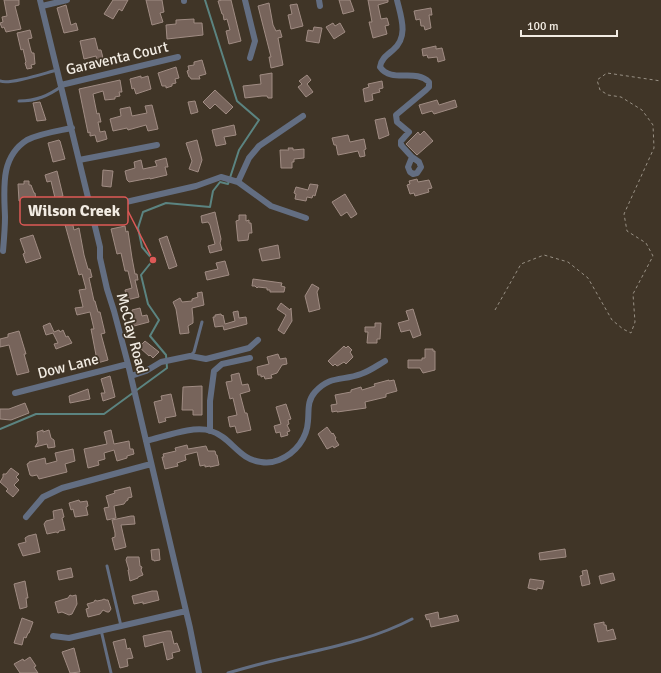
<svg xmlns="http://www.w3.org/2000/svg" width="661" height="673" font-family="Signika,sans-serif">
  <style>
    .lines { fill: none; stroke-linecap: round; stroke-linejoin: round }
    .stream { stroke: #5b8481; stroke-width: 2 }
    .building { fill: #77645b; stroke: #a08c83 }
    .path { stroke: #999185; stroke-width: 1; stroke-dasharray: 3 3; stroke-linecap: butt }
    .service { stroke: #636e82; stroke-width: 3 }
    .minor { stroke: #636e82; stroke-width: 6 }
    .labels { text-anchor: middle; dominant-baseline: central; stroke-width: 3.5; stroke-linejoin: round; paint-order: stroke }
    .street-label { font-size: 15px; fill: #f2ece3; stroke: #403527 }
    .leader { fill: none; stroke: #dd5957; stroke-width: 1.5 }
    .callout-dot { fill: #dd5957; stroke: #403527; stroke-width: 1.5 }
    .callout { fill: #403527; stroke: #dd5957; stroke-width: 1.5 }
    .callout-label { font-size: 16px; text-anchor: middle; font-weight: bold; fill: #f2ece3 }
  </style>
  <rect width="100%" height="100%" fill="#403527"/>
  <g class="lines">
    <path class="stream" d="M 0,429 L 36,414 L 104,414 L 167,368 L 166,355 L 150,336 L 159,320 L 148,304 L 141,275 L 153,260 L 142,247 L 138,228 L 143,212 L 166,203 L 210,207 L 213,191 L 220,182 L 228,184 L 239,150 L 259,120 L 237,101 L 205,0"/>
  </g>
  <path class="building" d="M 4,0 L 19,0 L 19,5 L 15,6 L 21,29 L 6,32 L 4,27 L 2,28 L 0,23 L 3,22 L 2,17 L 7,16 Z
    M 113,0 L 128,0 L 122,11 L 119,9 L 113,19 L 104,14 Z
    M 146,0 L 162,0 L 164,12 L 160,13 L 163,22 L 152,25 Z
    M 222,0 L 231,0 L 241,41 L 229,44 L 226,31 L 230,30 L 227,19 L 224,20 L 223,14 L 222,14 L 218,1 Z
    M 339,0 L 350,0 L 354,11 L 343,14 Z
    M 368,0 L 388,0 L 388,2 L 378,5 L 381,19 L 387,18 L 389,25 L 385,26 L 387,34 L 373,38 L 369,22 L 372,22 Z
    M 269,3 L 273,25 L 276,31 L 280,30 L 282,37 L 278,38 L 283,65 L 271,68 L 269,57 L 271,57 L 258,6 Z
    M 297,4 L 303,26 L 291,29 L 288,15 L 292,14 L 290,5 Z
    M 66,5 L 71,25 L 76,23 L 78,30 L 64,33 L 57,8 Z
    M 431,8 L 432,15 L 429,15 L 431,28 L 425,30 L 424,26 L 421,26 L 420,19 L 416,20 L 414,11 Z
    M 194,19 L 194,23 L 202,23 L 203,35 L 167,39 L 166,25 L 176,24 L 176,20 Z
    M 333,23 L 335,26 L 340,23 L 345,32 L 334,39 L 326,27 Z
    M 314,27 L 322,28 L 319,43 L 306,41 L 308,30 L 313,31 Z
    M 30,30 L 32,38 L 28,39 L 31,51 L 32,53 L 34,53 L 35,64 L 31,65 L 32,68 L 27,69 L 25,63 L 26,62 L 23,49 L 21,50 L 17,33 Z
    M 95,38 L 98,50 L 101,50 L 103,58 L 97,60 L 96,56 L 84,59 L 80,41 Z
    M 436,46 L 436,49 L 442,48 L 445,60 L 438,62 L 437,57 L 428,58 L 427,55 L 423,56 L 422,49 Z
    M 202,60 L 206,74 L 199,76 L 200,79 L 191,79 L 190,77 L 189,77 L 187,71 L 189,70 L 188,66 L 194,65 L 194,62 Z
    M 176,67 L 179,78 L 175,79 L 176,83 L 172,84 L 172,86 L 166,88 L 166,86 L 162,86 L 158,73 Z
    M 272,73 L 272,98 L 268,98 L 267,96 L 262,96 L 245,98 L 243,86 L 261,84 L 260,75 Z
    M 307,75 L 311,80 L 307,84 L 313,92 L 306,97 L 298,87 L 302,84 L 299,81 Z
    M 141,76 L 141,78 L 148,76 L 151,89 L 136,94 L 134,88 L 132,89 L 130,79 Z
    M 120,80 L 122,92 L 119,92 L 120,96 L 115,97 L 115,99 L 105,100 L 103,91 L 93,94 L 97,114 L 99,113 L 101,122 L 98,122 L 100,132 L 105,131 L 107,139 L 97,142 L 95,135 L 90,136 L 90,132 L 88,133 L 79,89 Z
    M 382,81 L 383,88 L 379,89 L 380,92 L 372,94 L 373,100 L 365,102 L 363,89 L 369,87 L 368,84 Z
    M 215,90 L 233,107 L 226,114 L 215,104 L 210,109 L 203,102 Z
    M 437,100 L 439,105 L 455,100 L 457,107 L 434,114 L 432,111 L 422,114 L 419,105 Z
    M 195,101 L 198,112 L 191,114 L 188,102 Z
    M 40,102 L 46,120 L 37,121 L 33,103 Z
    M 152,105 L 158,129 L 148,131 L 146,125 L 128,130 L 127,128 L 113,131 L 110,119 L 121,116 L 120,109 L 130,107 L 132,116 L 147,113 L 145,106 Z
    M 385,118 L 389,135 L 379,139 L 375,120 Z
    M 234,125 L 236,135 L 224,137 L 226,144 L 216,146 L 212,130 Z
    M 424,131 L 433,141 L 417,155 L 406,144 L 418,132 L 420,135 Z
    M 348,135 L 350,142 L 364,139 L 366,149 L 364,150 L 365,156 L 360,157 L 358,151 L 338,155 L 336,145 L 334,145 L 332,138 Z
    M 59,140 L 60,141 L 65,159 L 53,162 L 48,143 Z
    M 197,140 L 202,160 L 198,172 L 189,169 L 192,161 L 186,143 Z
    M 288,148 L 293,148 L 293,150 L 304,149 L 304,158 L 294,159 L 294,162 L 292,162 L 292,168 L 281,168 L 280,150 L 289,150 Z
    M 166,158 L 168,167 L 165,167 L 167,175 L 150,179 L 150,178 L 129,182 L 127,180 L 125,171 L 135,168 L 134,162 L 141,160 L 143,169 L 157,166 L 155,161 Z
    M 103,170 L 113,171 L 111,187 L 102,186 Z
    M 57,171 L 63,196 L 55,198 L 51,181 L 47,182 L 45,175 Z
    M 417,179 L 418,182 L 429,180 L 432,188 L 428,189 L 429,192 L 415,196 L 414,193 L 410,194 L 407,185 L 410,184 L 409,181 Z
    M 24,181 L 29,181 L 29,185 L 31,185 L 34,193 L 35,193 L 36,200 L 19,201 L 18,184 L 24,184 Z
    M 310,184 L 318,185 L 315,196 L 313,195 L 312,198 L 307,197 L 306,201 L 295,199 L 296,194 L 294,193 L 296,187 L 308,190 Z
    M 345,194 L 357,214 L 351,218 L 347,212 L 341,216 L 332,202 Z
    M 69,208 L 74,230 L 79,228 L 84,255 L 88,269 L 90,269 L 92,277 L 89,278 L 94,301 L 95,301 L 98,312 L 100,312 L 105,333 L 101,334 L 108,360 L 94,364 L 93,356 L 96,355 L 91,329 L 94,329 L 90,312 L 77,315 L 75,308 L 83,307 L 79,290 L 86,289 L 82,274 L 79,275 L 61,210 Z
    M 215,212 L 221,239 L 220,243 L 222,250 L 210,253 L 208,246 L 215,244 L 210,225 L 208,222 L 202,223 L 201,216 Z
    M 239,215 L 246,215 L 246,221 L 249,220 L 249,223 L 251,223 L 252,233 L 249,233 L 248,240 L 238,241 L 236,221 L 239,220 Z
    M 125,226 L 126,232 L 128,231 L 132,258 L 135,274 L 137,274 L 138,280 L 135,280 L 139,297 L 127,300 L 125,290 L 132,288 L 128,271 L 125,271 L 121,253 L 117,254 L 111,229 Z
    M 33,235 L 41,258 L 26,263 L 23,254 L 25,253 L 20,239 Z
    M 167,236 L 177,266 L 169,269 L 159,239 Z
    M 278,245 L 280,258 L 262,261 L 259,249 Z
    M 225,261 L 229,275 L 207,280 L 205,272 L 218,269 L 216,263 Z
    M 253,279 L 282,283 L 281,286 L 285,287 L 284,292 L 270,292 L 270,290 L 267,290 L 267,288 L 258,287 L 257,288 L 255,286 L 252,286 Z
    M 312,284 L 319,288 L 317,292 L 320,309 L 309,312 L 305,296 Z
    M 202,292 L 204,305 L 192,308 L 193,318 L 193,323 L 188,326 L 189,333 L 180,334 L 176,309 L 173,302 L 180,298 L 182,302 L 192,301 L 192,299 L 198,297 L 197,293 Z
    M 281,303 L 290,310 L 291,308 L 292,321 L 284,334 L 278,330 L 286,315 L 277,309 Z
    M 140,308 L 142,316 L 147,315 L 149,322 L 134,326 L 131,315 L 133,315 L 132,310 Z
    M 413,309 L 421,335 L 413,338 L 410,330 L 401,332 L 398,323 L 409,320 L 406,311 Z
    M 238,311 L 239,318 L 246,317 L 247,324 L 224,330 L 223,326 L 215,327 L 213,317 L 215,317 L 215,315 L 221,314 L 222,316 L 223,315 L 225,324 L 235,321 L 233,312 Z
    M 50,323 L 54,332 L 59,330 L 60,332 L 63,330 L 66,337 L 68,336 L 72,343 L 56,349 L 54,344 L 58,343 L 53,333 L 46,335 L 43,326 Z
    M 375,323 L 381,323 L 380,339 L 377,339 L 377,343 L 367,343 L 368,332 L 365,332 L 365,327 L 375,327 Z
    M 19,331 L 26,354 L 24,354 L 29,372 L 17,375 L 9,345 L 0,347 L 0,339 L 8,337 L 8,334 Z
    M 145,341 L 159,352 L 153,358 L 150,355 L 149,356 L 139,347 Z
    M 344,346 L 346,348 L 348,346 L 352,350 L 350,352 L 353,357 L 346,364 L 344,362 L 339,365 L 337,366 L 335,364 L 333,366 L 328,361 Z
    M 425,349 L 433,349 L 433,351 L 435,351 L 435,370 L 423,373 L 420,368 L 408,368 L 408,360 L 422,360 L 422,358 L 425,358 Z
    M 278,354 L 280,359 L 286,358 L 287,364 L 282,365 L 277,373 L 271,375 L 272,378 L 265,379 L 264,376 L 261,377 L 261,375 L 258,375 L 257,367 L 269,364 L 267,357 Z
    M 239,373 L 242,385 L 248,384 L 250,391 L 240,394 L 245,413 L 247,413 L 251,430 L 237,433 L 235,426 L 230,427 L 228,417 L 237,415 L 233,398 L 230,399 L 226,382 L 232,381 L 231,375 Z
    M 110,376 L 115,397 L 103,401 L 101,393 L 105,393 L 101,379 Z
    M 389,380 L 389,381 L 394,380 L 397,391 L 386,394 L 386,397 L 365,402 L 366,408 L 337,412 L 337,411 L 332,412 L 331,405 L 337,404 L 335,395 L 351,392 L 351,390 L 361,387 L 362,390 L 375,386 L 374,384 Z
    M 202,386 L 202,415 L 193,415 L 193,410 L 182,410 L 183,387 Z
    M 88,389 L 90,399 L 70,403 L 69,396 Z
    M 171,394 L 176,416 L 165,418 L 166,421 L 159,423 L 154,402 L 162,400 L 161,396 Z
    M 25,403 L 29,413 L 11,420 L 0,419 L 0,409 L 9,409 Z
    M 286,404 L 291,419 L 288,420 L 289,424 L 287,425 L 290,431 L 287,432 L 288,435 L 281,437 L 280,432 L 276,433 L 274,426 L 281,424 L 276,407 Z
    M 327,427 L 332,434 L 333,433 L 336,438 L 335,439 L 339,445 L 334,448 L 333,446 L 327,449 L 318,434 Z
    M 43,430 L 43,432 L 49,430 L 51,438 L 54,440 L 55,447 L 48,448 L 47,444 L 35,447 L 38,442 L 37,432 Z
    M 111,430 L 114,444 L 129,441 L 130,449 L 133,449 L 134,454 L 127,456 L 127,458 L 117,461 L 114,450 L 104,453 L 105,459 L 98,461 L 99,465 L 88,468 L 84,449 L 107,444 L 104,432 Z
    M 187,445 L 188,449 L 206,446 L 208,451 L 215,451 L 216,455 L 217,455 L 219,465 L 210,467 L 210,466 L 205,467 L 205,465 L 200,466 L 197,452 L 185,455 L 186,460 L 177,463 L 178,466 L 165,469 L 162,457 L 164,457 L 163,454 L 176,451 L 175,448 Z
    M 73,449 L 75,461 L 65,464 L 67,472 L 39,479 L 37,475 L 32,476 L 30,475 L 27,464 L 29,463 L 29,462 L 45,458 L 46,464 L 57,461 L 55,453 Z
    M 11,468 L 19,474 L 16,477 L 19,480 L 14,485 L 19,490 L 13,497 L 6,491 L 8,489 L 0,482 L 3,477 L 3,474 L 6,474 Z
    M 130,487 L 132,497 L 128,498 L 128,500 L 126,501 L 124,504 L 114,506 L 116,518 L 107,520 L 104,508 L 109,507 L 106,496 L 115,493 L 114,491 Z
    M 79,500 L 80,502 L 87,501 L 88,506 L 86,507 L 88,515 L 75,517 L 73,509 L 71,510 L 69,503 Z
    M 62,509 L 64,517 L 62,518 L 65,530 L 59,531 L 58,533 L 56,532 L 47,534 L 44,524 L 46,521 L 54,519 L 53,511 Z
    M 131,516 L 134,516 L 135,524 L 121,525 L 126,547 L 115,550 L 112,538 L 115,537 L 115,533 L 112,520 Z
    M 36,534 L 40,552 L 23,556 L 18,544 L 26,542 L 25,538 L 28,536 Z
    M 159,549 L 160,560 L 154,561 L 154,560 L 152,560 L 151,550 Z
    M 565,549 L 566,557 L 540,560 L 539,553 Z
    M 127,557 L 139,557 L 140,566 L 142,567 L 141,570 L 143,575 L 138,577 L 138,578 L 130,581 L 128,570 L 129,570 L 126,560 Z
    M 71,568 L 73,577 L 59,580 L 57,571 Z
    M 587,570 L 590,584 L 582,586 L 580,576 L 583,575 L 582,571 Z
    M 613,573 L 615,580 L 601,584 L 599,576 Z
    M 530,579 L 544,581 L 542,589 L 537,588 L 537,590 L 528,588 Z
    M 25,581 L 28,598 L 26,598 L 27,607 L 20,609 L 14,584 Z
    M 152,591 L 157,591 L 159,600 L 143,604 L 143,602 L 134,604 L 132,596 Z
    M 70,595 L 72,596 L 76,595 L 77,604 L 72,614 L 69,615 L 62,612 L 58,613 L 55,602 L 68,598 Z
    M 104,599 L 106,600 L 108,600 L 111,609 L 109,612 L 107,612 L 103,610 L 100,614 L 88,617 L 86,609 L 89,608 L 87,604 L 94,602 L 95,600 L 97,601 L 102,600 Z
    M 438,612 L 439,619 L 457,615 L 459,621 L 431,627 L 429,619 L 427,620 L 425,615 Z
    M 22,618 L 33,622 L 29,633 L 28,633 L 26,638 L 24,637 L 22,645 L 14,643 Z
    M 604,622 L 604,625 L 606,625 L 607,631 L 613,629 L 616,639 L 598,642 L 594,624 Z
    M 167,631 L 171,631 L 174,644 L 177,643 L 180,651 L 172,653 L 173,658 L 167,660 L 163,642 L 145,647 L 143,636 Z
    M 125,639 L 127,649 L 130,648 L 133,658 L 127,659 L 128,666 L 120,668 L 113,642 Z
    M 74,648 L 80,672 L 70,673 L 62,652 Z
    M 30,657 L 36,666 L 34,667 L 38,673 L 20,673 L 14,664 L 23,659 L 24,661 Z"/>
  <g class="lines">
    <path class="path" d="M 495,310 L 521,264 L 544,255 L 568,262 L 588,278 L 612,320 L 623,329 L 631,333 L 635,322 L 633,294 L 653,256 L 646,243 L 627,231 L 624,214 L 654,148 L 653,125 L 642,110 L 621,97 L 608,95 L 600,90 L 597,80 L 607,73 L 661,81"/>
    <path class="service" d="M 0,81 C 10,85 45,73 57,70
      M 19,101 C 36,101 48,96 62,86
      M 191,355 L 194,352 L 202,322
      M 107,566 L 121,626
      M 101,630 L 111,673
      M 228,673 C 245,668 263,663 281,659 C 326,648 370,641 412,619"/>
    <path class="minor" d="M 40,0 L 100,247 L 100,258 L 107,289 L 114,311 L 128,364 L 190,628 L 199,673
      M 245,0 L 255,41 L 250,58
      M 319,0 L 320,6
      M 397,0 C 401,17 409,37 393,50 C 387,55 381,59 380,67 C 392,84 415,68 429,82 L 429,87 L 426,90 L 396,115 L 397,122 L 409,132 L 401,141 L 401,145 L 412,157 L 408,167 L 410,172 L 413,174 L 417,173 L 421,167 L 419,162 L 412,157
      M 184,1 L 184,0
      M 42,6 L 67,0
      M 61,85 L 178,57
      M 79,160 L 157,145
      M 238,182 L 271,206 L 306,218
      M 91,210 L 196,186 L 221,177 L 238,182 L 249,158 L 259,146 L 303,116
      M 3,251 C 4,239 5,228 5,217 C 4,188 0,157 27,140 C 41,133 58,131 72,128
      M 131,376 L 146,371 L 161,362 L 190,356 L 206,359 L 249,348 L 258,340
      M 15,393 L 128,364
      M 210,431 L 210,401 L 214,371 L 222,364 L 250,358
      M 146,441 C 164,437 193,425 211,431 C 231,437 239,460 261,462 C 267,463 274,462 279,460 C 296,453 307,438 308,421 C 309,410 307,401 315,392 C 330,375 343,381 361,374 C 370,371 378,365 385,361
      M 26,517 L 43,497 L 62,488 L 151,464
      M 53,636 L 69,638 L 186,611"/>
  </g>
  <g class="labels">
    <g class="street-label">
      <text transform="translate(117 58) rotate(-13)">Garaventa Court</text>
      <text transform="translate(132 333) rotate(75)">McClay Road</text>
      <text transform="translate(68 366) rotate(-14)">Dow Lane</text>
    </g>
  </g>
  <path class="leader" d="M153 260L128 211"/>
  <circle class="callout-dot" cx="153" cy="260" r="4"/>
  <rect class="callout" x="20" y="197" width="108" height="28" rx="4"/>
  <g class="callout-label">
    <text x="74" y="216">Wilson Creek</text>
  </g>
  <path d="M521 30v6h96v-6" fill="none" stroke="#f2ece3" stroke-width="2"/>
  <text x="527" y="30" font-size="12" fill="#f2ece3" stroke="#403527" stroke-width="3" paint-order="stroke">100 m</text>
</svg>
